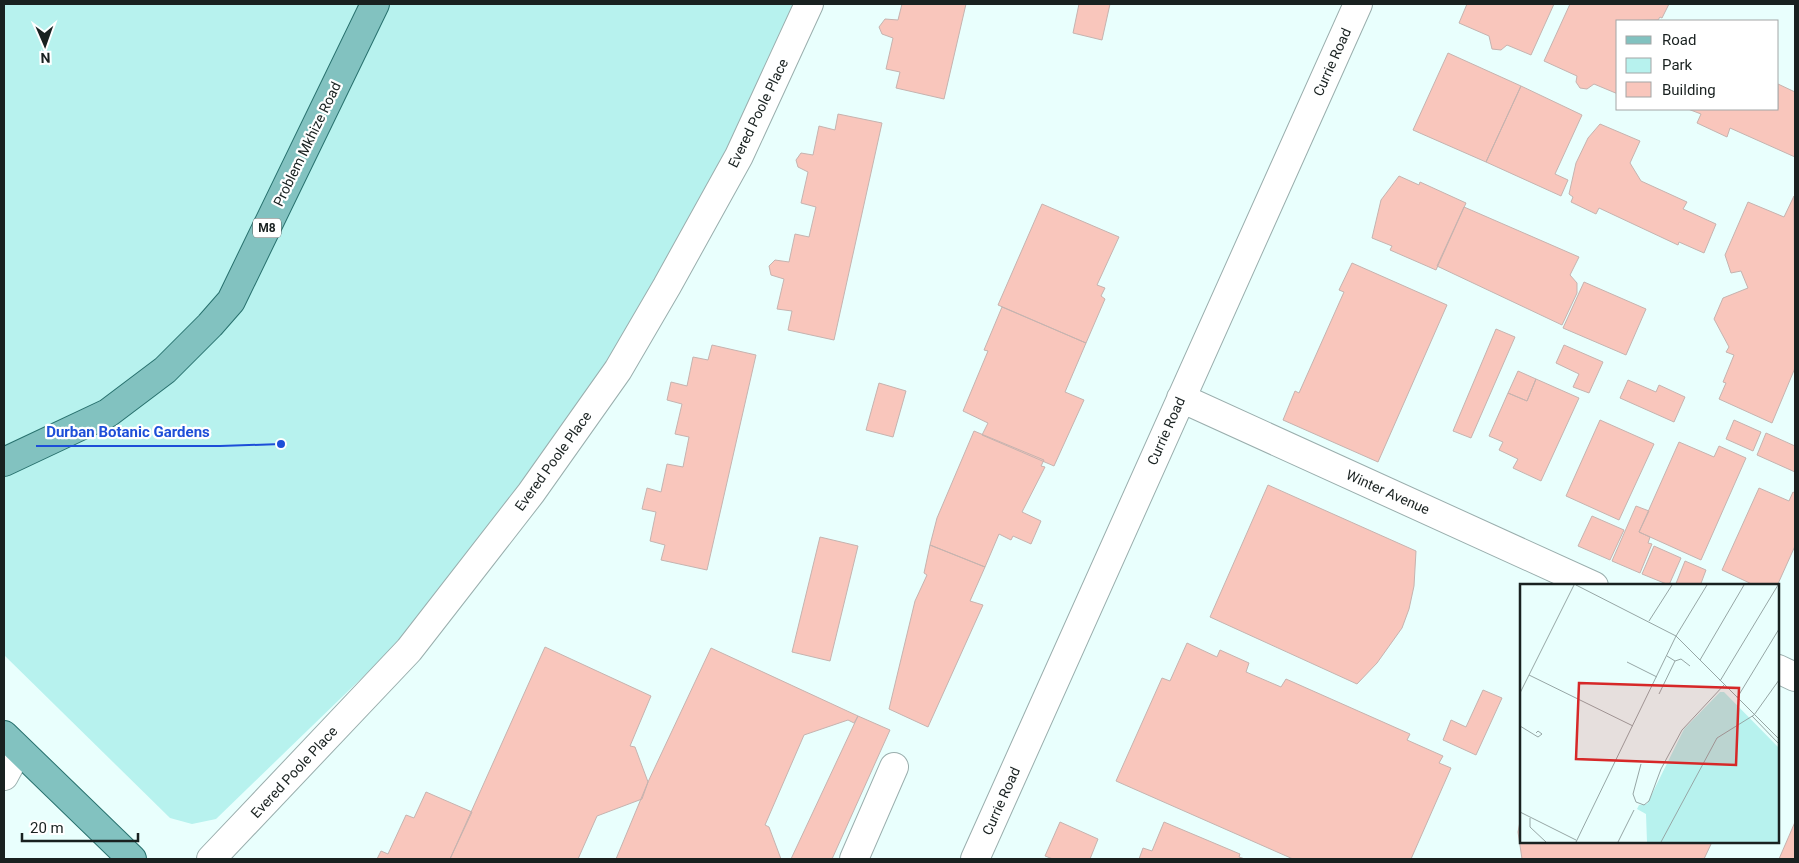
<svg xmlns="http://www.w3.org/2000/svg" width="1799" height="863" font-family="Roboto,sans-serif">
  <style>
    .green { fill: #b7f2ee }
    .building { fill: #f9c6bc; stroke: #c6b3af }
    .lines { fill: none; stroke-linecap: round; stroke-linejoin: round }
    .minor-casing { stroke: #9aaead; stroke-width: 30 }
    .major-casing { stroke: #27706d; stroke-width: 30 }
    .minor { stroke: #fff; stroke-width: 28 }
    .major { stroke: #82c2c0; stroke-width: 28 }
    .labels { text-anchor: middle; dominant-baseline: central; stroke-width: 4.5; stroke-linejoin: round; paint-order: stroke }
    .shield { fill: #fff; stroke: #5e6463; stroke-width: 1 }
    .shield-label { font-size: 12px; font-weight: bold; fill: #192120 }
    .street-label { font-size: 14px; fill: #192120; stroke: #fff }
    .inset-road { fill: none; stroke: #96a6a5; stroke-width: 1 }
    .view { fill: #d62828; fill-opacity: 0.15; stroke: #d62828; stroke-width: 2.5 }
    .inset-edge { fill: none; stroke: #192120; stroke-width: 2.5 }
    .leader { fill: none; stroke: #1d4ed8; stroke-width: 2 }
    .callout-dot { fill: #1d4ed8; stroke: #fff; stroke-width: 2 }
    .callout-label { font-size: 15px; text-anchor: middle; font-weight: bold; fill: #1d4ed8; stroke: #fff; stroke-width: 4.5; stroke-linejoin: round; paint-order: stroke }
  </style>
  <rect width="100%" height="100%" fill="#e9fffd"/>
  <path class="green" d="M 4,4 L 803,4 L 785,44 L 602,383 L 434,608 L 216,819 L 192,824 L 170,818 L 4,655 Z"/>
  <path class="building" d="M 902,4 L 966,4 L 944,99 L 896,88 L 900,72 L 886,69 L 893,38 L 882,34 L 879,27 L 885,19 L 898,20 Z
    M 1079,4 L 1110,4 L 1102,40 L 1073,33 Z
    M 1467,4 L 1554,4 L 1531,55 L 1507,45 L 1501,50 L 1492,49 L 1489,36 L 1459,23 Z
    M 1570,4 L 1669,4 L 1662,18 L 1660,17 L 1658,20 L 1618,21 L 1618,94 L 1594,84 L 1587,89 L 1580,88 L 1576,82 L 1577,76 L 1544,61 Z
    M 1448,53 L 1521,86 L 1486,162 L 1413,130 Z
    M 1778,84 L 1795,92 L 1795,157 L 1730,128 L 1727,137 L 1697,123 L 1701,114 L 1688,109 L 1778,109 Z
    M 1521,86 L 1582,115 L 1555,174 L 1568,180 L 1561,196 L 1486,162 Z
    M 838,114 L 882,123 L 834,340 L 788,330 L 792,311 L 777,309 L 784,279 L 771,275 L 769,266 L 775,260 L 789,262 L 795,234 L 809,237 L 816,207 L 801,203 L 808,172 L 798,167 L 796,160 L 801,153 L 813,155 L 819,126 L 835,130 Z
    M 1600,124 L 1640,141 L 1630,163 L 1641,181 L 1687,202 L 1683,209 L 1716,224 L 1704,253 L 1679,242 L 1678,245 L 1599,208 L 1596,214 L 1571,202 L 1573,197 L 1569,194 L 1576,163 L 1588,138 Z
    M 1399,176 L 1419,185 L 1420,182 L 1466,203 L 1436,270 L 1390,250 L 1392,246 L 1372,238 L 1381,200 Z
    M 1794,196 L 1795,368 L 1772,423 L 1719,399 L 1726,383 L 1723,382 L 1734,355 L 1726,352 L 1729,347 L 1714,319 L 1723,298 L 1748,288 L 1741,271 L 1731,273 L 1725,255 L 1748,202 L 1784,217 Z
    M 1042,204 L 1119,237 L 1097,285 L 1105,288 L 1101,296 L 1105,299 L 1086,343 L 998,305 Z
    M 1464,207 L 1579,257 L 1570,275 L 1577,283 L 1577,293 L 1562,325 L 1437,266 Z
    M 1352,263 L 1447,305 L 1378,462 L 1283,420 L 1295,391 L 1299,393 L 1344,292 L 1339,290 Z
    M 1584,282 L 1646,309 L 1626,355 L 1563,328 Z
    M 1002,307 L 1086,343 L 1065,392 L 1084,400 L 1054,466 L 982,435 L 988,423 L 963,411 L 988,351 L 984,350 Z
    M 1496,329 L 1515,337 L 1471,438 L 1453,431 Z
    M 712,345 L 756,355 L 707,570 L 661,560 L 665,545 L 650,541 L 656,512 L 642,509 L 647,488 L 661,492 L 667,464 L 683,467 L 689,437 L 675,434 L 682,404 L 667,400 L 671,382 L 687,386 L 693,357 L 708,360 Z
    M 1564,345 L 1603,362 L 1589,393 L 1573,387 L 1579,374 L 1556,363 Z
    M 1518,371 L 1536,379 L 1527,401 L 1508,393 Z
    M 1536,379 L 1579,398 L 1541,481 L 1513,468 L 1518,459 L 1499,450 L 1503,442 L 1489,436 L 1508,393 L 1527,401 Z
    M 1628,380 L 1656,392 L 1659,385 L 1685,397 L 1674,422 L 1620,398 Z
    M 879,383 L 906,391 L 893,437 L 866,430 Z
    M 1600,420 L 1654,444 L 1619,520 L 1566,496 Z
    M 1734,420 L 1761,432 L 1753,451 L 1726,439 Z
    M 974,431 L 1044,460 L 1041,466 L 1045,467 L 1022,512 L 1041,521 L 1031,544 L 1013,536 L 1011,540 L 999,534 L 985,567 L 930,545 L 937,518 Z
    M 1766,433 L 1795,446 L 1795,472 L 1757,455 Z
    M 1679,442 L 1714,457 L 1719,446 L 1746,458 L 1701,560 L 1639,532 Z
    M 1268,485 L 1416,551 L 1414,586 L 1409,609 L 1402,628 L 1377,663 L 1357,684 L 1210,617 Z
    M 1759,488 L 1789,501 L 1793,492 L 1795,493 L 1795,546 L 1777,586 L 1756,586 L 1722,570 Z
    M 1636,506 L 1649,511 L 1639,532 L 1650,537 L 1648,543 L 1652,544 L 1640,573 L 1612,561 Z
    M 1592,516 L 1624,530 L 1610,560 L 1578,546 Z
    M 820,537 L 858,546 L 830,661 L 792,652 Z
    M 930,545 L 985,567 L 970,601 L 983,605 L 928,727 L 889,709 L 915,601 L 927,575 L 924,573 Z
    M 1654,546 L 1681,558 L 1669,585 L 1642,574 Z
    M 1685,561 L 1706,570 L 1700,586 L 1675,586 Z
    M 1187,643 L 1217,657 L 1220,650 L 1249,663 L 1246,672 L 1281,687 L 1286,679 L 1410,734 L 1407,740 L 1443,756 L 1439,763 L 1451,768 L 1411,859 L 1293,859 L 1116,781 L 1162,678 L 1170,681 Z
    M 545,647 L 651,696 L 630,746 L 635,747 L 648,782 L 642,799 L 597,816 L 578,859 L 450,859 Z
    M 711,648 L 858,716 L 854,723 L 848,720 L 804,735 L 765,825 L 769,827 L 781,859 L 616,859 L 648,782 Z
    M 1483,690 L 1502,698 L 1476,755 L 1443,740 L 1451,720 L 1466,727 Z
    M 858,716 L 890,730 L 832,859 L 791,859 Z
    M 426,792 L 472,812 L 450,859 L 377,859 L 381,851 L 388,854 L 406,815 L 414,818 Z
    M 1522,811 L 1522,842 L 1712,842 L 1704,859 L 1522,859 L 1518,832 Z
    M 1060,822 L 1098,839 L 1090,859 L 1053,859 L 1045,856 Z
    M 1164,822 L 1240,854 L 1239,857 L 1245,859 L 1139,859 L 1143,848 L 1152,851 Z
    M 1795,822 L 1795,859 L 1779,859 Z"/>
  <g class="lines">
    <defs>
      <path id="minor" d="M 1181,398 L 1594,586
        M 1778,669 L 1795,677
        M 4,776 L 18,750
        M 211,859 L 409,650 L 531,493 L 618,370 L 667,286 L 739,156 L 809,4
        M 854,859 L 894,767
        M 975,859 L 1358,4"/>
      <path id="major" d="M 4,462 L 108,413 L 165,370 L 210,325 L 231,301 L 375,4
        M 4,735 L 132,859"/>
    </defs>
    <use href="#minor" class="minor-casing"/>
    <use href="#major" class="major-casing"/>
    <use href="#minor" class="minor"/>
    <use href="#major" class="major"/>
  </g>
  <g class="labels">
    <rect class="shield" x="253" y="218.5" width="28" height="19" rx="4"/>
    <g class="shield-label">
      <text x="267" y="228">M8</text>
    </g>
    <g class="street-label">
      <text transform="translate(1332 62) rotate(-66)">Currie Road</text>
      <text transform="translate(758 113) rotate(-64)">Evered Poole Place</text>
      <text transform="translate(307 144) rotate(-64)">Problem Mkhize Road</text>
      <text transform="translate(1166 431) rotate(-66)">Currie Road</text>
      <text transform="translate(553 461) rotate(-54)">Evered Poole Place</text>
      <text transform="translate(1388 492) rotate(24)">Winter Avenue</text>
      <text transform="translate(294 772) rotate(-47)">Evered Poole Place</text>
      <text transform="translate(1001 801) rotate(-66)">Currie Road</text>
    </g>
  </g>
  <g transform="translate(1520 584)">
    <rect width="259" height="259" fill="#e9fffd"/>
    <path d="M 200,108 L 204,108 L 259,164 L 259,258 L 127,258 L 126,230 L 117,225 L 119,221 L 127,220 L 164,145 Z" fill="#b7f2ee"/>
    <path class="inset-road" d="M 56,1 L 156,52 L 259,155M 129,37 L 152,1M 180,76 L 224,1M 155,77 L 161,75 L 170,82M 107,78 L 137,93M 9,91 L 113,142M 200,97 L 258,1M 0,109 L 54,1M 139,110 L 155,77 L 147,72M 217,114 L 259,45M 232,132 L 259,160M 0,142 L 18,153 L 22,150 L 18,147 L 16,149M 121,180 L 113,210 L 116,218 L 124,221 L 129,217 L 141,185 L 162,146 L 204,101M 0,228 L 56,256M 10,234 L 10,243 L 26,258M 56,258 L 156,52 L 187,1M 98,258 L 114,226M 141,258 L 197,154 L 234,131 L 259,96"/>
    <path class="view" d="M 59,99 L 219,104 L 216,181 L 56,175 Z"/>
    <rect width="259" height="259" class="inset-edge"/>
  </g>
  <path class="leader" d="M281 444L220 446H36"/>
  <circle class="callout-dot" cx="281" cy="444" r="5"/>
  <g class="callout-label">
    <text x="128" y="437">Durban Botanic Gardens</text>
  </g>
  <rect width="1799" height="863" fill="none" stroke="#192120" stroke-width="10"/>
  <rect x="1616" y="20" width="162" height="90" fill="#ffffff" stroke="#a3a6a6"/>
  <rect x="1626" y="36" width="25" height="8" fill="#82c2c0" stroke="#a3a6a6"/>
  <text x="1662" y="45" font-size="15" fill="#192120">Road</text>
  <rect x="1626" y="58" width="25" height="15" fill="#b7f2ee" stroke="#a3a6a6"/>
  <text x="1662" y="70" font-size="15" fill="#192120">Park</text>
  <rect x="1626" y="82" width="25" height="15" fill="#f9c6bc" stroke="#a3a6a6"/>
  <text x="1662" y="95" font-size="15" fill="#192120">Building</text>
  <g transform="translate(45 45) rotate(178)" stroke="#ffffff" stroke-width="4" paint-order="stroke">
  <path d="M0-4L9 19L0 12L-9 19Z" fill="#192120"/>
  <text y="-8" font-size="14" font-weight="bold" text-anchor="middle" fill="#192120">N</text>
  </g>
  <path d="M22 833v8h116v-8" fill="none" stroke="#192120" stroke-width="2.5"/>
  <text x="30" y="833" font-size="15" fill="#192120" stroke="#ffffff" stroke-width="4" paint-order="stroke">20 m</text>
</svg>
